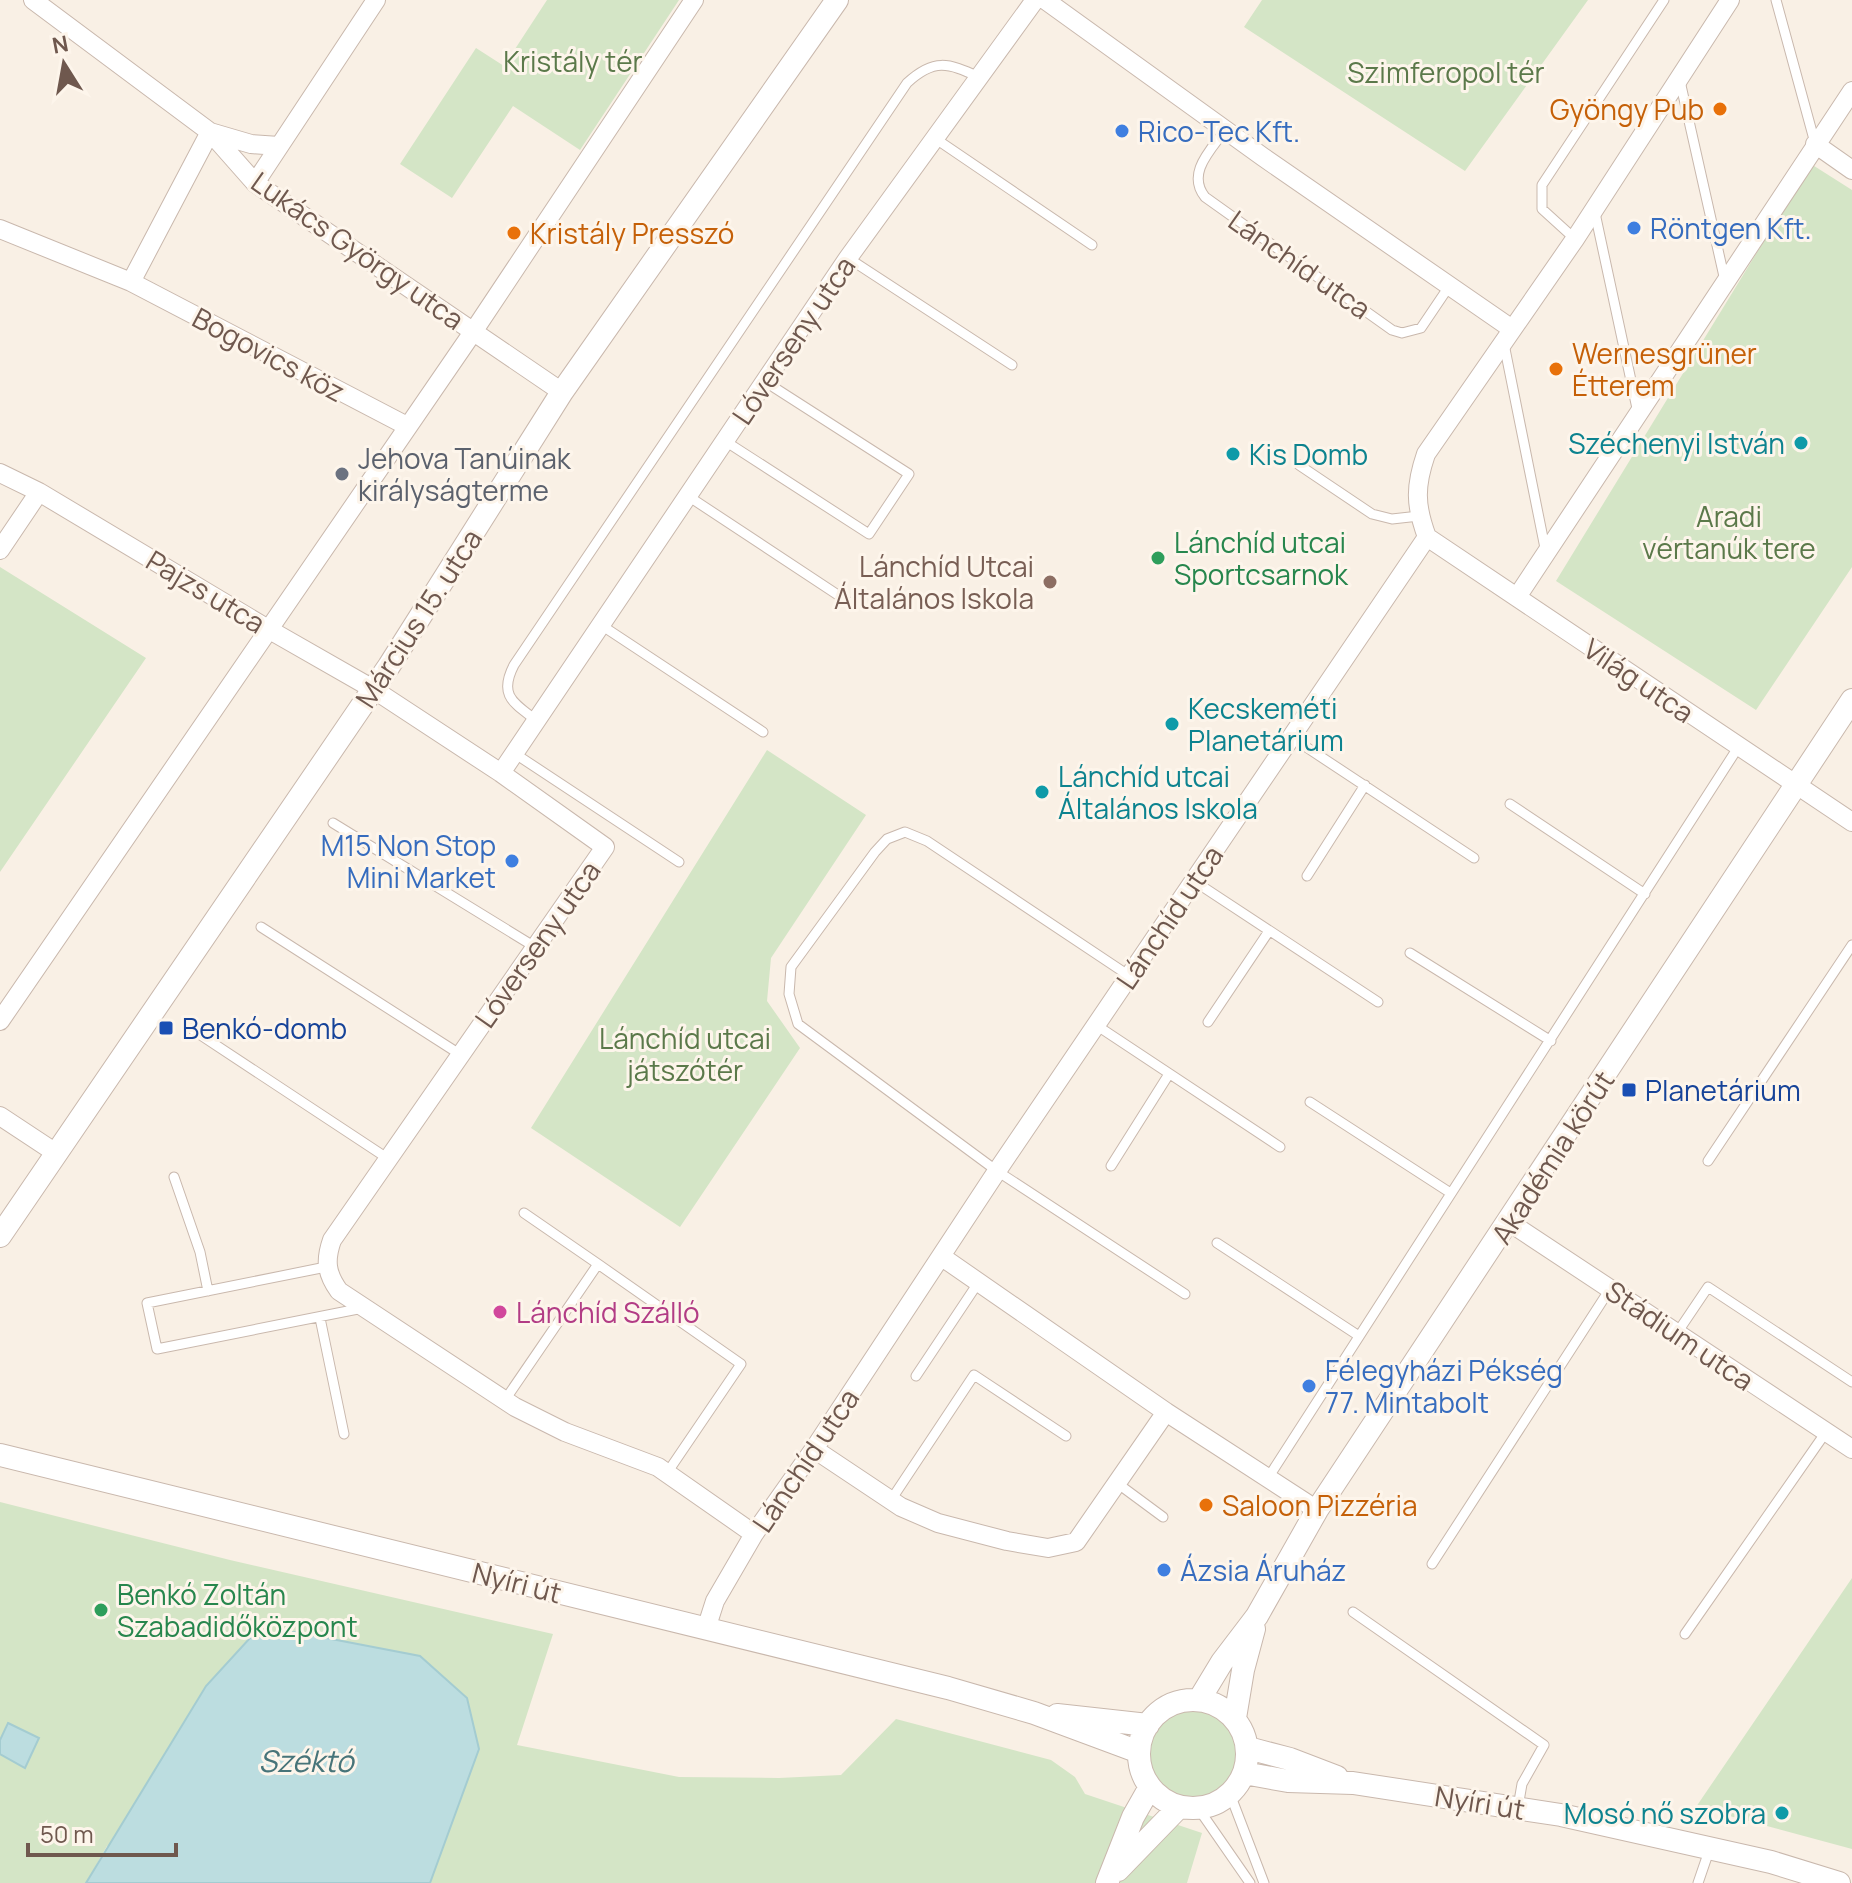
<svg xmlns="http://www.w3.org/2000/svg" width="1852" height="1883" font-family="Manrope,sans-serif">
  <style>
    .green { fill: #d4e5c6 }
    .water { fill: #bcdde0; stroke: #a4ccd1; stroke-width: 2 }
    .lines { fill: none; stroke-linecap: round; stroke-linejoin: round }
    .service-casing { stroke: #c9b8ad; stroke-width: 11 }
    .minor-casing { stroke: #c9b8ad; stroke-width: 20 }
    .tertiary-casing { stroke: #c9b8ad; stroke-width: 24 }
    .service { stroke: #fff; stroke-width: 9 }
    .minor { stroke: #fff; stroke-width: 18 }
    .tertiary { stroke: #fff; stroke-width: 22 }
    .food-dot { fill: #e8710a; stroke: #fdf5eb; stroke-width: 3 }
    .shop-dot { fill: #3f7fe0; stroke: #fdf5eb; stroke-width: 3 }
    .culture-dot { fill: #0f9aa8; stroke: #fdf5eb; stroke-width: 3 }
    .worship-dot { fill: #6b7280; stroke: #fdf5eb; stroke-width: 3 }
    .leisure-dot { fill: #2e9e5b; stroke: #fdf5eb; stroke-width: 3 }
    .education-dot { fill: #8d6e63; stroke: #fdf5eb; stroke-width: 3 }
    .transit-dot { fill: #1a4fb4; stroke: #fdf5eb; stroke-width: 3 }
    .hotel-dot { fill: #d1479c; stroke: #fdf5eb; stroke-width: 3 }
    .labels { text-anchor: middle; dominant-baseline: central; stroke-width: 6; stroke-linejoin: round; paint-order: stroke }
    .park-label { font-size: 28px; fill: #5b794a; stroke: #fdf5eb }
    .food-label { font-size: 28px; fill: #c56008; stroke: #fdf5eb; text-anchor: start }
    .shop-label { font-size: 28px; fill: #366cbe; stroke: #fdf5eb; text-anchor: start }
    .street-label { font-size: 28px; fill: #6f584e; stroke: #fdf5eb }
    .culture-label { font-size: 28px; fill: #0d838f; stroke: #fdf5eb; text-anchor: start }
    .worship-label { font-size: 28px; fill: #5b616d; stroke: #fdf5eb; text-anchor: start }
    .leisure-label { font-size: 28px; fill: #27864d; stroke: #fdf5eb; text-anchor: start }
    .education-label { font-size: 28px; fill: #785e54; stroke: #fdf5eb; text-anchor: end }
    .transit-label { font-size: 28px; fill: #164399; stroke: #fdf5eb; text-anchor: start }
    .hotel-label { font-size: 28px; fill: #b23c85; stroke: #fdf5eb; text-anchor: start }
    .water-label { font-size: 30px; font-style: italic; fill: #477479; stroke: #fdf5eb }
  </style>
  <rect width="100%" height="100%" fill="#f9f0e5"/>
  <path class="green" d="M 547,0 L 679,0 L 580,150 L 513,106 L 452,198 L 400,164 L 476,48 L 504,66 Z
    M 1262,0 L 1588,0 L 1465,171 L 1244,27 Z
    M 1811,164 L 1852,190 L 1852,567 L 1756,710 L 1556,581 Z
    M 0,567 L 146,658 L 0,872 Z
    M 767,750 L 866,815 L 771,958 L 767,1001 L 800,1048 L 680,1227 L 531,1128 Z
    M 0,1502 L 230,1560 L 553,1634 L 517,1745 L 679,1777 L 779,1778 L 841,1775 L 896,1719 L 1051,1760 L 1075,1777 L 1085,1794 L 1202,1833 L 1187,1883 L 430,1883 L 479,1749 L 107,1846 L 86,1883 L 0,1883 Z
    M 1852,1578 L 1852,1849 L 1696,1807 Z
    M1149 1755a45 45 0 1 1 90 0a45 45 0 1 1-90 0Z"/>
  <path class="water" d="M 295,1632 L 420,1656 L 467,1698 L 479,1749 L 430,1883 L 86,1883 L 206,1686 L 250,1638 Z
    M 8,1723 L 39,1738 L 25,1768 L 0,1754 L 0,1740 Z"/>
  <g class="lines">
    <defs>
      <path id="service" d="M 1776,0 L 1815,143
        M 1680,81 L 1725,281
        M 1225,130 C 1211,150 1186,173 1205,197 L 1392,330 L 1402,333 L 1421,328 L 1450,285
        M 936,139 L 1092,245
        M 1595,213 L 1638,413
        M 1575,239 L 1542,209 L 1542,185 L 1664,0
        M 848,258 L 1012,365
        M 1504,344 L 1546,553
        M 725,441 L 869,534 L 909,474 L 764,381
        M 1299,465 L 1372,514 L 1392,519 L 1419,516
        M 688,496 L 850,603
        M 601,625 L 763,732
        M 537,721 C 514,703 498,696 514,665 L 907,83 C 934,58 948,63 979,77
        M 1291,737 L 1474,858
        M 514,753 L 679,862
        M 1510,804 L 1645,894
        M 333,823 L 535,947
        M 1307,876 L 1365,785
        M 1194,881 L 1378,1002
        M 261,927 L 461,1055
        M 1410,953 L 1551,1041
        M 1128,975 L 927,841 L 905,832 L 887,839 L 875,852 L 791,967 L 789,994 L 798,1024 L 997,1171 L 1185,1294
        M 1208,1022 L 1269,931
        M 1096,1025 L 1280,1147
        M 193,1030 L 387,1158
        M 1310,1102 L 1449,1192
        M 1708,1161 L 1852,945
        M 1111,1166 L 1169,1074
        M 174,1177 L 200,1252 L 208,1291
        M 524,1213 L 598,1264
        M 1217,1243 L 1359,1336
        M 326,1267 L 147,1303 L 157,1349 L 363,1308
        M 320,1318 L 344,1434
        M 1677,1333 L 1708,1287 L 1852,1382
        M 916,1376 L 978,1283
        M 505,1400 L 598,1264 L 741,1364 L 667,1473
        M 1268,1478 C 1424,1233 1583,991 1739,746
        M 1117,1483 L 1163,1517
        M 891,1500 L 974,1375 L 1066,1436
        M 1432,1564 L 1610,1289
        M 1353,1612 L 1544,1745 L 1522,1784 L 1518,1807
        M 1685,1634 L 1826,1432
        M 1230,1794 L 1264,1883
        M 1198,1808 L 1250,1883
        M 1698,1883 L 1710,1848"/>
      <path id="minor" d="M 33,0 L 210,132 L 255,183 L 562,392
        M 1045,0 L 1263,157 L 1512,329
        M 1815,144 L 1852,170
        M 255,183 L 376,0
        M 0,229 L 131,282 L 407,426
        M 131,282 L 210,132 L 251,144 L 279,146
        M 0,473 L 39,492 L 268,629 L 373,689 L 501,773
        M 1427,537 C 1415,505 1415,486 1426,454 L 1575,239 L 1730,0
        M 1427,537 L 1852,822
        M 0,550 L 39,492
        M 1517,597 L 1852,91
        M 0,1021 L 473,332 L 694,0
        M 0,1116 L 56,1153
        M 1509,1222 L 1852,1449
        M 942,1257 L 1166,1412 L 1317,1510
        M 814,1449 L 901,1507 L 938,1523 L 1007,1541 L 1048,1548 L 1076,1542 L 1166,1412
        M 754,1534 L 658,1467 L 565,1432 L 515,1407 L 339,1291 C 326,1273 325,1260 332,1240 L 605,847 L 501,773 L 848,258 L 1035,0
        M 706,1629 L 715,1601 L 754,1534 L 814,1449 L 997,1171 L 1427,537"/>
      <path id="tertiary" d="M 0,1236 L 389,666 L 562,392 L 837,0
        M 0,1455 L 948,1688 L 1034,1713 L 1139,1752
        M1139 1754a54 54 0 1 1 108 0a54 54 0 1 1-108 0Z
        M 1199,1700 L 1222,1662 L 1257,1616 L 1317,1510 L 1852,700
        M 1057,1715 L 1148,1725
        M 1235,1718 L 1243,1670 L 1254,1629
        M 1248,1748 L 1290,1759 L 1337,1777
        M 1244,1773 L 1288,1781 L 1353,1783 L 1561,1815 L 1771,1862 L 1839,1883
        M 1118,1870 L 1179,1807
        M 1107,1883 L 1133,1817 L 1150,1787"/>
    </defs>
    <use href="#service" class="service-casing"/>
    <use href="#minor" class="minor-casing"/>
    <use href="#tertiary" class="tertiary-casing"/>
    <use href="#service" class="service"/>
    <use href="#minor" class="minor"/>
    <use href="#tertiary" class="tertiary"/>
  </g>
  <g class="food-dot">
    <circle cx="1720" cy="109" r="8"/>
    <circle cx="514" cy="233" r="8"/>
    <circle cx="1556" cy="369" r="8"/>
    <circle cx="1206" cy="1505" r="8"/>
  </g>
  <g class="shop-dot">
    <circle cx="1122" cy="131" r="8"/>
    <circle cx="1634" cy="228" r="8"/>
    <circle cx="512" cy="861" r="8"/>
    <circle cx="1309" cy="1386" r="8"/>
    <circle cx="1164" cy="1570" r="8"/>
  </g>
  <g class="culture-dot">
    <circle cx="1801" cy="443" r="8"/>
    <circle cx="1233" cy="454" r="8"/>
    <circle cx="1172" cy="724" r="8"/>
    <circle cx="1042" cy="792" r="8"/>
    <circle cx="1782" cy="1813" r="8"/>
  </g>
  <circle class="worship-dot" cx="342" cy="474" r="8"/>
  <g class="leisure-dot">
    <circle cx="1158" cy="558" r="8"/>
    <circle cx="101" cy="1610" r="8"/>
  </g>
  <circle class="education-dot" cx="1050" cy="582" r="8"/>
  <g class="transit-dot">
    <rect x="158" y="1020" width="16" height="16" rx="4"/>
    <rect x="1621" y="1082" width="16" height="16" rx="4"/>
  </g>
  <circle class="hotel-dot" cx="500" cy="1312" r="8"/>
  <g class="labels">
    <g class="park-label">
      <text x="573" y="61">Kristály tér</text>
      <text x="1446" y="72">Szimferopol tér</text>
      <text x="1729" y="516">Aradi<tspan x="1729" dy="32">vértanúk tere</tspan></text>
      <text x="685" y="1038">Lánchíd utcai<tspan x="685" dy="32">játszótér</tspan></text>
    </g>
    <g class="food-label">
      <text x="1704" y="109" text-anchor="end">Gyöngy Pub</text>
      <text x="530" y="233">Kristály Presszó</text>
      <text x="1572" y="353">Wernesgrüner<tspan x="1572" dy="32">Étterem</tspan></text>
      <text x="1222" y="1505">Saloon Pizzéria</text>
    </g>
    <g class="shop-label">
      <text x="1138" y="131">Rico-Tec Kft.</text>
      <text x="1650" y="228">Röntgen Kft.</text>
      <text x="496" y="845" text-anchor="end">M15 Non Stop<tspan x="496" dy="32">Mini Market</tspan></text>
      <text x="1325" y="1370">Félegyházi Pékség<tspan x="1325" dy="32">77. Mintabolt</tspan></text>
      <text x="1180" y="1570">Ázsia Áruház</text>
    </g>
    <g class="street-label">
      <text transform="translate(358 250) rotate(35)">Lukács György utca</text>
      <text transform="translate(1300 264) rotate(35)">Lánchíd utca</text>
      <text transform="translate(793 340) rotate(-56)">Lóverseny utca</text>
      <text transform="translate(269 354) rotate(28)">Bogovics köz</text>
      <text transform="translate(206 591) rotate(31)">Pajzs utca</text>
      <text transform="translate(418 618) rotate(-57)">Március 15. utca</text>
      <text transform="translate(1639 680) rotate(34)">Világ utca</text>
      <text transform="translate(1169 917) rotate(-56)">Lánchíd utca</text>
      <text transform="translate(537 944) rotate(-55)">Lóverseny utca</text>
      <text transform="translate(1552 1157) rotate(-57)">Akadémia körút</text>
      <text transform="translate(1680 1335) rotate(34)">Stádium utca</text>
      <text transform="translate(805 1460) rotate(-56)">Lánchíd utca</text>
      <text transform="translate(517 1582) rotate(14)">Nyíri út</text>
      <text transform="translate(1480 1802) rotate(9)">Nyíri út</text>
    </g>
    <g class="culture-label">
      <text x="1785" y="443" text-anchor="end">Széchenyi István</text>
      <text x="1249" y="454">Kis Domb</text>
      <text x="1188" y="708">Kecskeméti<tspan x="1188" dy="32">Planetárium</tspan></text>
      <text x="1058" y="776">Lánchíd utcai<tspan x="1058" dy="32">Általános Iskola</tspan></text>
      <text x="1766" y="1813" text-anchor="end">Mosó nő szobra</text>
    </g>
    <g class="worship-label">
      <text x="358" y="458">Jehova Tanúinak<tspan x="358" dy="32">királyságterme</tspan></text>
    </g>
    <g class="leisure-label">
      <text x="1174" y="542">Lánchíd utcai<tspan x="1174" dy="32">Sportcsarnok</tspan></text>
      <text x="117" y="1594">Benkó Zoltán<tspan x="117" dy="32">Szabadidőközpont</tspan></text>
    </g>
    <g class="education-label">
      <text x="1034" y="566">Lánchíd Utcai<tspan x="1034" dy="32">Általános Iskola</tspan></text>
    </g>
    <g class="transit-label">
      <text x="182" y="1028">Benkó-domb</text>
      <text x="1645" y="1090">Planetárium</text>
    </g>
    <g class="hotel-label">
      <text x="516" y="1312">Lánchíd Szálló</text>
    </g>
    <g class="water-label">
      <text x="306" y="1760">Széktó</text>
    </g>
  </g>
  <g transform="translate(64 64) rotate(349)" stroke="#fdf5eb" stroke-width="6" paint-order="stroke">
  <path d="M0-6L14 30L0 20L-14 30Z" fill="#6f584e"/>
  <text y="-12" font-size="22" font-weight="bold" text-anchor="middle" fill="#6f584e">N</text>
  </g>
  <path d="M28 1843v12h148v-12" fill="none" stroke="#6f584e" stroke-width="4"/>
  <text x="40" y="1843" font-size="24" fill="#6f584e" stroke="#fdf5eb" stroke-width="6" paint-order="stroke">50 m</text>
</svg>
